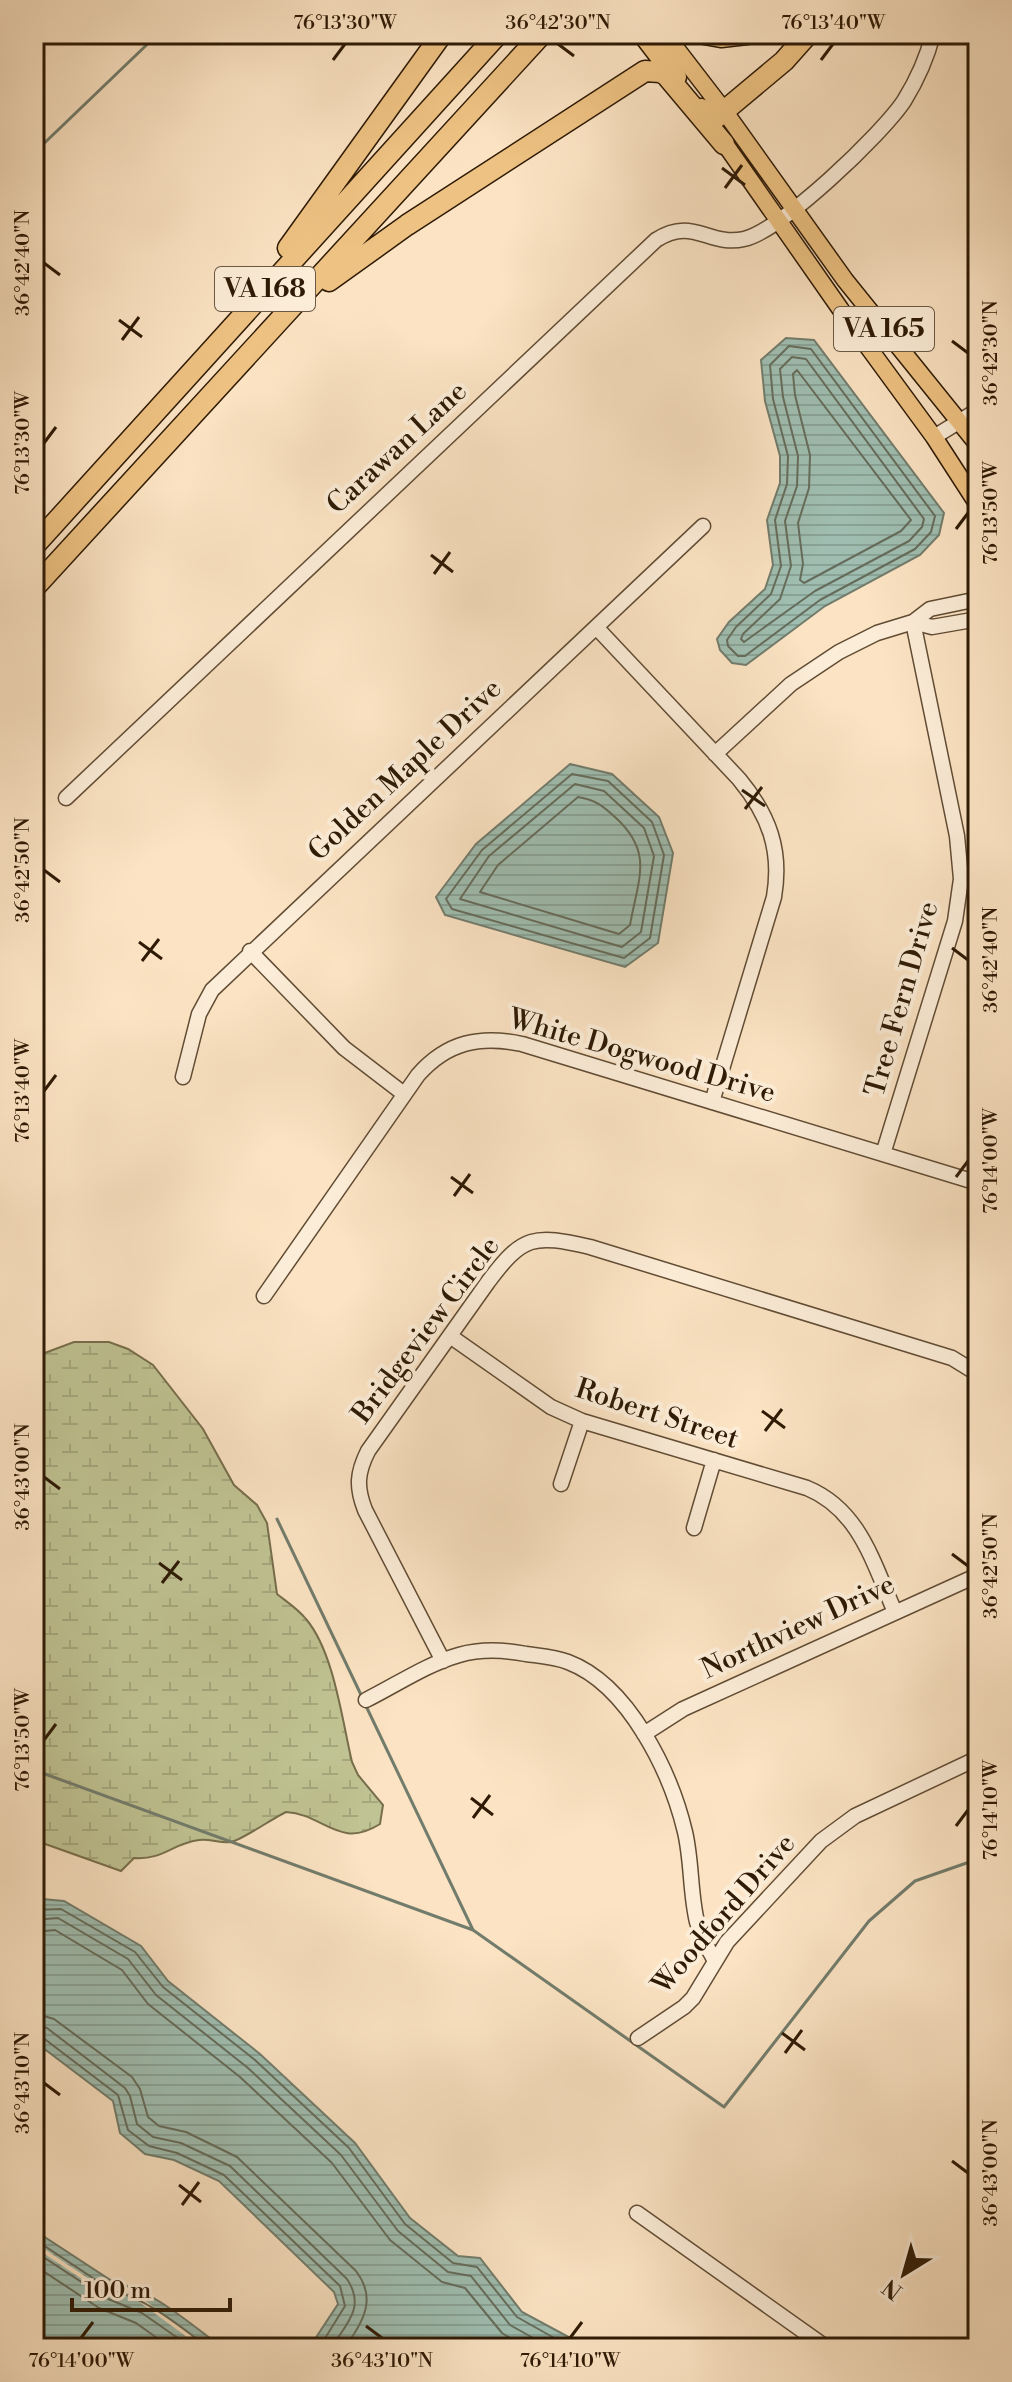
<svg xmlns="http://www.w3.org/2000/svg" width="1012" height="2382" font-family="'Libre Bodoni',serif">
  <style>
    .wetland { fill: url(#wetland-marsh); stroke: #776e4c; stroke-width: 2 }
    .water { fill: url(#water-rules); stroke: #727c6c; stroke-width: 2 }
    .pier { fill: #fbe3c3 }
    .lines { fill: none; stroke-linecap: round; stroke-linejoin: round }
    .shore { stroke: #666c5b; stroke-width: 2 }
    .stream { stroke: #727c6c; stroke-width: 3 }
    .minor-casing { stroke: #614c34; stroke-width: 17 }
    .major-casing { stroke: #2e1a05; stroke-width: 19 }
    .highway-casing { stroke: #2e1a05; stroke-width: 23 }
    .minor { stroke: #fcedd8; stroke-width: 14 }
    .major { stroke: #eec282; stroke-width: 16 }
    .highway { stroke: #eec282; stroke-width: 20 }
    .ticks { fill: none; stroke: #2e1a05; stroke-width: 3 }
    .labels { text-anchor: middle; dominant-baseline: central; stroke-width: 8; stroke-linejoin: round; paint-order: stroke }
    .shield { fill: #fcedd8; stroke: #6c5944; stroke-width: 2 }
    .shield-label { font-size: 26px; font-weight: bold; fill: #2e1a05 }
    .street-label { font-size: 28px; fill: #2e1a05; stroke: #fcedd8 }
    .neatline { fill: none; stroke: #2e1a05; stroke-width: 3 }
    .ticks-label { font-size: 20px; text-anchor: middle; fill: #2e1a05 }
  </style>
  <defs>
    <pattern id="wetland-marsh" width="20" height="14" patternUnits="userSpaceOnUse" patternTransform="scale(2)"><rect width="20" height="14" fill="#c0c393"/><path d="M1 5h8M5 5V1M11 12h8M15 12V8" fill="none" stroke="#a5a77d"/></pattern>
    <pattern id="water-rules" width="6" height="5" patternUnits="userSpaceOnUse" patternTransform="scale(2)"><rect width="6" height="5" fill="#9fbeb1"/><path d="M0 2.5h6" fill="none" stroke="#89a397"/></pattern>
  </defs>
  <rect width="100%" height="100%" fill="#fbe3c3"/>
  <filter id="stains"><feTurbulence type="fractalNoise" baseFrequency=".0025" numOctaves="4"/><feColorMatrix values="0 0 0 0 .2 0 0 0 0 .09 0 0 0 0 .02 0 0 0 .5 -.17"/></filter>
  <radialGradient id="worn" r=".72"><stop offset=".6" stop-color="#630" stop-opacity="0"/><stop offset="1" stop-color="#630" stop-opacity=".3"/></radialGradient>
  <path class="wetland" d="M 74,1342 L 109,1342 L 128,1349 L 153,1365 L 203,1429 L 234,1485 L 257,1505 L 267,1523 L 277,1594 C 287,1602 298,1609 306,1619 C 334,1652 342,1720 352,1762 L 358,1775 L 383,1805 L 380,1824 C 339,1850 324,1814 286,1812 C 273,1818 242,1840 231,1842 C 221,1844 209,1838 199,1840 C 173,1843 164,1860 134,1858 L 121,1871 L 34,1840 L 34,1357 Z"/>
  <path class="water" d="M 786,338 L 814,340 L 944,513 L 939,535 L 920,555 L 825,606 L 746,665 L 732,663 L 720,650 L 717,639 L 729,622 L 765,589 L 773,565 L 767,520 L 780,483 L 780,456 L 765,401 L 761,360 Z
    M 570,764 L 612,774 L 659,817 L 673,853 L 658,943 L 625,967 L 445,915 L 436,897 L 476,844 Z
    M 42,1899 L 64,1901 L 141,1946 L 168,1981 L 260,2054 L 355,2143 L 410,2218 L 458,2256 L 480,2258 L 522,2312 L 589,2348 L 309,2348 L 338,2304 L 334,2292 L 219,2181 L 174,2160 L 145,2154 L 120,2133 L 113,2101 L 34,2041 L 34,1903 Z
    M 34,2230 L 115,2283 C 151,2288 194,2327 223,2348 L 34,2348 Z"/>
  <path class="pier" d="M 34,2242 L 98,2285 L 128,2288 L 209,2348 L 202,2348 L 127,2293 L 97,2289 L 34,2247 Z"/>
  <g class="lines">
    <path class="shore" d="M 789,346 L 811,349 L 935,516 L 931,532 L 915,549 L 820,600 L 745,656 L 738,656 L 728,646 L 727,640 L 736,627 L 771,594 L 781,566 L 775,520 L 787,484 L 788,456 L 773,399 L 770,365 Z
      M 792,357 L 806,359 L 924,519 L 922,527 L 909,541 L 815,591 L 744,642 L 741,639 L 743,634 L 780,599 L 791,566 L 785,521 L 797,486 L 798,456 L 783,397 L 780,369 Z
      M 797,370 L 911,520 L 901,531 L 804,583 L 800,580 L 803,564 L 798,523 L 809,488 L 810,455 L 795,395 L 793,374 Z
      M 572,774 L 608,781 L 652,822 L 664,855 L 650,938 L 624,958 L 452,909 L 446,899 L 482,850 Z
      M 575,784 L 604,791 L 644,828 L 654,856 L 641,932 L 622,947 L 460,899 L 489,856 Z
      M 578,797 C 596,800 603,806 616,818 C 654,853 638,879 630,925 L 619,934 L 480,892 L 498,865 Z
      M 34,1910 L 61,1909 L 135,1952 L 163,1987 L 255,2060 L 349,2148 L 405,2224 L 453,2263 L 477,2267 L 517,2317 L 572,2348
      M 34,1920 L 58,1918 L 128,1959 L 156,1995 L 248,2068 L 341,2155 L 398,2231 L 448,2272 L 471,2276 L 510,2325 L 551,2348
      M 34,1932 L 55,1930 L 122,1970 L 148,2004 L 240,2077 L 332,2163 L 390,2240 L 442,2282 L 465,2288 L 502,2333 L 526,2348
      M 34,2013 L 54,2019 L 132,2077 L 140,2089 L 148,2117 L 159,2126 L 186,2132 L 237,2157 L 356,2271 C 378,2300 362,2322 345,2348
      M 34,2025 L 47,2028 L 125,2088 L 130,2096 L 137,2124 L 153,2137 L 181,2143 L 230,2166 L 347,2279 C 366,2308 346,2324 331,2348
      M 34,2035 L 42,2037 L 118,2095 L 128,2130 L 149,2146 L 177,2153 L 224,2175 L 340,2286 L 345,2306 L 319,2348
      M 34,2239 L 111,2290 C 148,2299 179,2326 209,2348
      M 34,2251 L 106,2298 L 142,2313 L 192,2348
      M 34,2265 L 99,2308 L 136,2323 L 171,2348"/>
    <path class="stream" d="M 34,153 L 158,34
      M 277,1519 L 363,1699
      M 366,1706 L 473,1930
      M 34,1770 L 473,1930 L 724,2107 L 869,1921 L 915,1881 L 978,1859"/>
    <defs>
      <path id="minor" d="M 934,437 L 978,410
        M 913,622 L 932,627 L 978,619
        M 596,627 L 739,779 C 769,815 782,850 774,897 L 712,1102
        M 715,754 L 791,684 L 839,652 L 877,633 L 913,622 L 930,609 L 978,599
        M 66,798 L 656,240 C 693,216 709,247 744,239 C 781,231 882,134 904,101 C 917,80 927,58 933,34
        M 250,951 L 344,1048 L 404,1094
        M 183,1077 L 199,1014 L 212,990 L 703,526
        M 883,1154 L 955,921 L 961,879 L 957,836 L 913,622
        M 264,1296 L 418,1075 C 447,1042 480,1035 522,1044 L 978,1183
        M 450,1336 L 551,1407 L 582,1421 L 807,1488 C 860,1510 873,1563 895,1612
        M 561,1484 L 582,1421
        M 694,1528 L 714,1460
        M 443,1661 L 365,1510 C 356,1487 357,1473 368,1451 L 488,1282 C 523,1235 534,1234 590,1247 L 952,1358 L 978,1374
        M 366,1700 C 396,1685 427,1664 459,1655 C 480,1649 505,1650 526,1654 C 540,1656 555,1657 568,1662 C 629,1685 671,1773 685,1832 C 692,1862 690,1893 697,1922 C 701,1936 708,1949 715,1961
        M 644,1734 L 683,1709 L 978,1575
        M 638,2038 L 684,2007 L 693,1998 L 727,1942 L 821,1841 L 855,1816 L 978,1758
        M 637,2213 L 827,2348"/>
      <path id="major" d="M 665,34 L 725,112 L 845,280 L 978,445
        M 718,134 L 841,310 L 934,437 L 978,505"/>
      <path id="highway" d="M 643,34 L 676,77
        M 704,34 L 721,37 L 747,34
        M 701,109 L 711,122 L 784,61 L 808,34
        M 288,248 L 442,34
        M 329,281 L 407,225 L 645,71 L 660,72 L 666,75 L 724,144
        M 34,546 L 498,34
        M 34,588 L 542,34"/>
    </defs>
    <use href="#minor" class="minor-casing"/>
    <use href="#major" class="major-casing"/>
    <use href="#highway" class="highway-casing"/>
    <use href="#minor" class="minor"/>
    <use href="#major" class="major"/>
    <use href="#highway" class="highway"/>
  </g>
  <path class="ticks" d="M 558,44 L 574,56M 333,60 L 345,44M 821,60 L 833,44M 722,168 L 745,185M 725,188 L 742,165M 44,263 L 60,275M 119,320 L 142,337M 122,340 L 139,317M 952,341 L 968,353M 44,443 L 56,427M 956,529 L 968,513M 431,555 L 453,572M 434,574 L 450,552M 742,790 L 765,806M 745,809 L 762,787M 44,870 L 60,882M 139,942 L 162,959M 952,948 L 968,960M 142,961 L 159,939M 44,1091 L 56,1075M 451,1177 L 473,1193M 956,1177 L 968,1161M 454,1196 L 470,1174M 762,1411 L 785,1428M 765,1431 L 782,1409M 44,1477 L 60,1489M 952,1554 L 968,1566M 159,1563 L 182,1580M 162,1583 L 179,1561M 44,1740 L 56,1724M 471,1798 L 493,1815M 473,1818 L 490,1795M 956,1826 L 968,1810M 782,2033 L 805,2050M 785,2053 L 802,2030M 44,2083 L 60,2095M 952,2161 L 968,2173M 179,2185 L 201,2202M 182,2205 L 199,2182M 366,2326 L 382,2338M 81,2338 L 93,2322M 570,2338 L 582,2322"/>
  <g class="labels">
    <g class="shield">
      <rect x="215" y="267" width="100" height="44" rx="6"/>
      <rect x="834" y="307" width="100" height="44" rx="6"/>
    </g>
    <g class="shield-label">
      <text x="265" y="289">VA 168</text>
      <text x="884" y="329">VA 165</text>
    </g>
    <g class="street-label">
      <text transform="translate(397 448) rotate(-43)">Carawan Lane</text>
      <text transform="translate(405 770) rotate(-43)">Golden Maple Drive</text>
      <text transform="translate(902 999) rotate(-74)">Tree Fern Drive</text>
      <text transform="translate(642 1056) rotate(16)">White Dogwood Drive</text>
      <text transform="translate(426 1330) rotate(-53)">Bridgeview Circle</text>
      <text transform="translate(657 1414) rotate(18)">Robert Street</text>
      <text transform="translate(798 1627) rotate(-25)">Northview Drive</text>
      <text transform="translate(724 1914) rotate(-49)">Woodford Drive</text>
    </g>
  </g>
  <rect width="1012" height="2382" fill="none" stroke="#fbe3c3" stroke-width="88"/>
  <g transform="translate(904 2274) rotate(217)" stroke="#fcedd8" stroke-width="6" paint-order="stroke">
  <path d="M0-6L14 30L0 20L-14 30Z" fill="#2e1a05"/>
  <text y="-12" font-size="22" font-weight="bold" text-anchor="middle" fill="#2e1a05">N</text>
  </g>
  <path d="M72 2298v12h158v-12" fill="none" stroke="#2e1a05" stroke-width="4"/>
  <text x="84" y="2298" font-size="24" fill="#2e1a05" stroke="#fcedd8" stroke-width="6" paint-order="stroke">100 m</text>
  <rect x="44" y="44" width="924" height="2294" class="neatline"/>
  <g class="ticks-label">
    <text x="345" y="29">76°13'30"W</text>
    <text x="558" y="29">36°42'30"N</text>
    <text x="833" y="29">76°13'40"W</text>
    <text transform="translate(22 263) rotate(-90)" y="7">36°42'40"N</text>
    <text transform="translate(990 353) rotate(-90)" y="7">36°42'30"N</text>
    <text transform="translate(22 443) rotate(-90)" y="7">76°13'30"W</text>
    <text transform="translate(990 513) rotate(-90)" y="7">76°13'50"W</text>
    <text transform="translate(22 870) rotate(-90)" y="7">36°42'50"N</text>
    <text transform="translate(990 960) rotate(-90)" y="7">36°42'40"N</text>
    <text transform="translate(22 1091) rotate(-90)" y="7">76°13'40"W</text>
    <text transform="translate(990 1161) rotate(-90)" y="7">76°14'00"W</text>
    <text transform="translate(22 1477) rotate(-90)" y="7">36°43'00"N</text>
    <text transform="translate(990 1566) rotate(-90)" y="7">36°42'50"N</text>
    <text transform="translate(22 1740) rotate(-90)" y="7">76°13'50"W</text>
    <text transform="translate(990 1810) rotate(-90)" y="7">76°14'10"W</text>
    <text transform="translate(22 2083) rotate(-90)" y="7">36°43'10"N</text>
    <text transform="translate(990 2173) rotate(-90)" y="7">36°43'00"N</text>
    <text x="81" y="2367">76°14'00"W</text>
    <text x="382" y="2367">36°43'10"N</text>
    <text x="570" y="2367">76°14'10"W</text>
  </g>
  <rect width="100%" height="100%" filter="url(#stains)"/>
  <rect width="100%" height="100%" fill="url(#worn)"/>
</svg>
